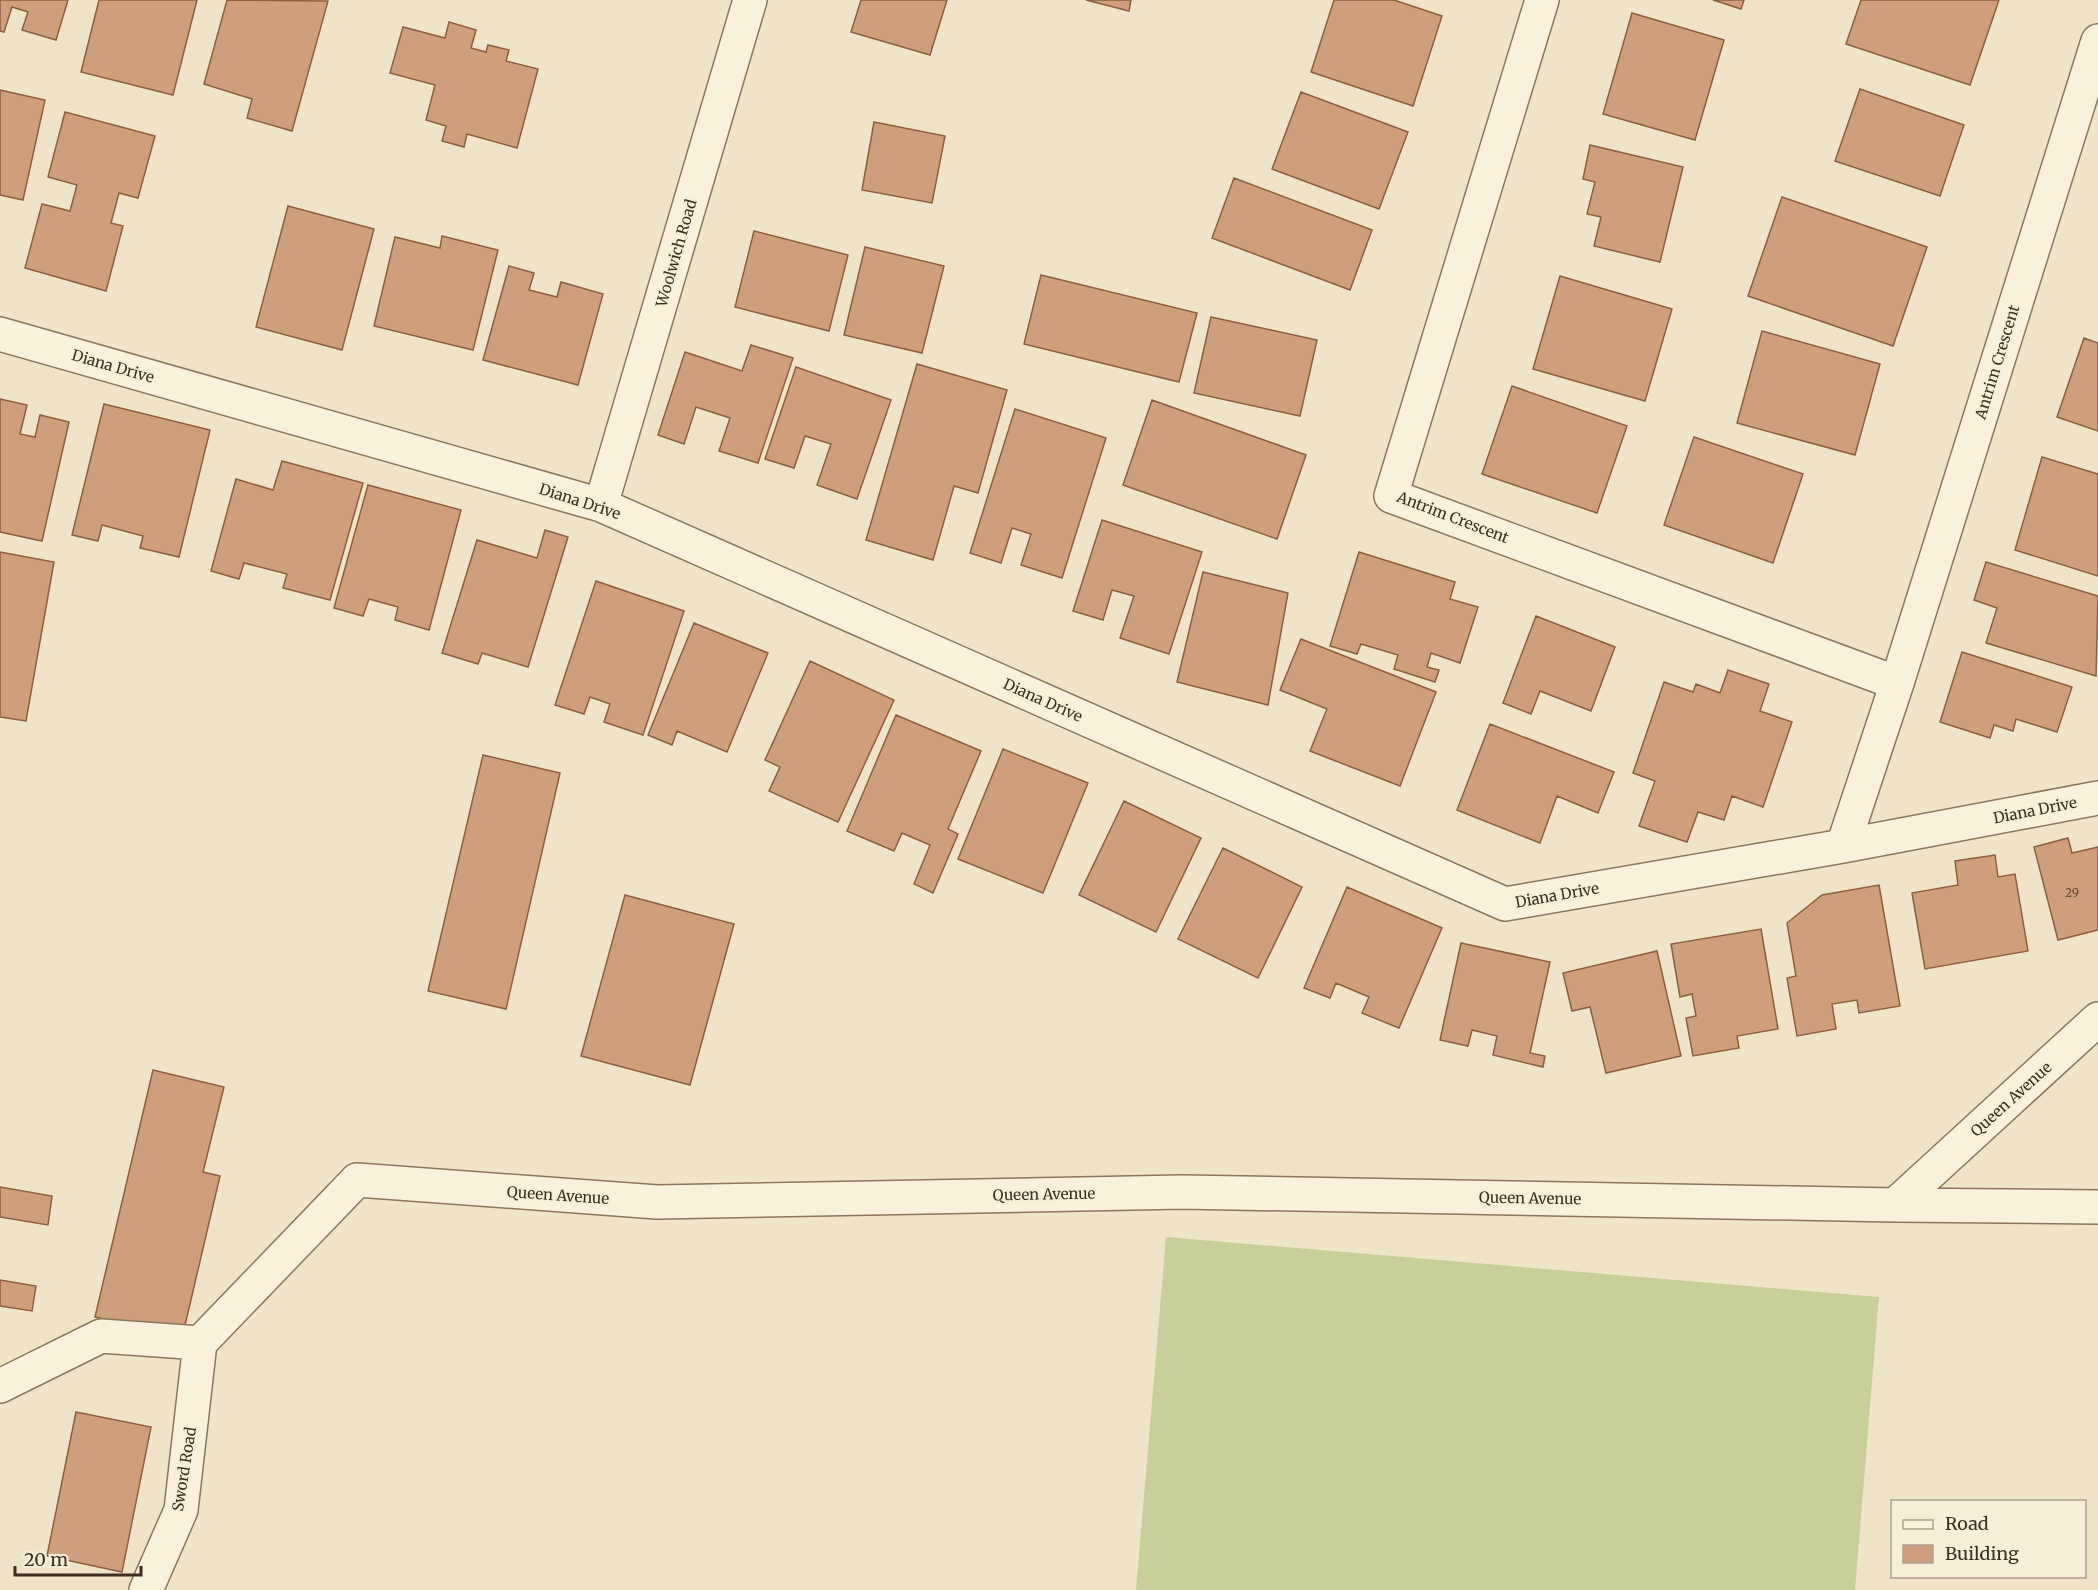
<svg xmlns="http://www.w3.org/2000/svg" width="2098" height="1590" font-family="Merriweather,serif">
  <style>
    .grass { fill: #c9cf9b }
    .building { fill: #cf9f7d; stroke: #8d5f41; stroke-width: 1.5 }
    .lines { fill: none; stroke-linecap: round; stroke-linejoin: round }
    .minor-casing { stroke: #8d765c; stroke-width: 36 }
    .minor { stroke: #faf1dc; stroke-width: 33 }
    .labels { text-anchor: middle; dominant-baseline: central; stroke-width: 4.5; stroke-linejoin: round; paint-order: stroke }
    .number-label { font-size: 12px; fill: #624a37 }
    .street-label { font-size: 15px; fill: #3d2e20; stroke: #f7eed8 }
  </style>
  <rect width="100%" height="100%" fill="#f0e4c8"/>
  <path class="grass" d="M 1166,1237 L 1879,1297 L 1855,1590 L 1136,1590 Z"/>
  <path class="building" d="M 0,0 L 68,0 L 56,40 L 22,30 L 28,12 L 12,7 L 4,32 L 0,31 Z
    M 99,0 L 197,0 L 173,95 L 81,72 Z
    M 227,0 L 328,1 L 292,131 L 247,118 L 252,99 L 204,84 Z
    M 861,0 L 947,0 L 930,55 L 851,32 Z
    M 1086,0 L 1131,0 L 1129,11 Z
    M 1334,0 L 1394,0 L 1442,16 L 1413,106 L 1311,72 Z
    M 1713,0 L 1744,0 L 1741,9 Z
    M 1861,0 L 1999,0 L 1970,85 L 1846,44 Z
    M 1632,13 L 1724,40 L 1695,140 L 1603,114 Z
    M 449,22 L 476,30 L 471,48 L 486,52 L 488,45 L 509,50 L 506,61 L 538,69 L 517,148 L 467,134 L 464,147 L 442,141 L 446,126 L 426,120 L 435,85 L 390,73 L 403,27 L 445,38 Z
    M 1860,89 L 1964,125 L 1940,196 L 1835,161 Z
    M 0,90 L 45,100 L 23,200 L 0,195 Z
    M 1301,92 L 1408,132 L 1379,209 L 1272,169 Z
    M 65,112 L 155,136 L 138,198 L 119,193 L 111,223 L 123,226 L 106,291 L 25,268 L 42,204 L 70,211 L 77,185 L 48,177 Z
    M 874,122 L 945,136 L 932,203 L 862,190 Z
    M 1590,145 L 1683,167 L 1660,262 L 1594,246 L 1601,217 L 1587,214 L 1595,182 L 1583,179 Z
    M 1234,178 L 1372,230 L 1350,290 L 1212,238 Z
    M 1782,197 L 1927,247 L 1893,346 L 1748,296 Z
    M 288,206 L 374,229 L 342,350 L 256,327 Z
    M 754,231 L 848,255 L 829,331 L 735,307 Z
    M 442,236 L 498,250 L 473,350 L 374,326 L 395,237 L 440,248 Z
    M 865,247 L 944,266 L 922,353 L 844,335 Z
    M 509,266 L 534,273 L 529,290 L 557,297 L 561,282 L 603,294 L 578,385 L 483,360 Z
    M 1041,275 L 1197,313 L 1179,382 L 1024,344 Z
    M 1560,276 L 1672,309 L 1645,401 L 1533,369 Z
    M 1211,317 L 1317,340 L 1300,416 L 1194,393 Z
    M 1762,331 L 1880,364 L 1855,455 L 1737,423 Z
    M 2084,338 L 2098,343 L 2098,431 L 2057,417 Z
    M 751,345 L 793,358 L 758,463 L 719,451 L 730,418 L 696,407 L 684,444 L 658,435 L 685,352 L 742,371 Z
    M 917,364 L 1007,390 L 978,493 L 954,486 L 933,560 L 866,540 Z
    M 796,367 L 891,400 L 857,499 L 817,485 L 831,444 L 805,436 L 794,468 L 765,459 Z
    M 1512,386 L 1627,426 L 1597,513 L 1482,474 Z
    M 0,399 L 27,405 L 20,434 L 35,437 L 40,415 L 69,422 L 42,541 L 0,532 Z
    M 1152,400 L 1306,455 L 1277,539 L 1123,485 Z
    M 104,404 L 210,430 L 179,557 L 140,548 L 143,536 L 102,525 L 98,541 L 72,535 Z
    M 1015,409 L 1106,438 L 1062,578 L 1021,565 L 1031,534 L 1012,528 L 1001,563 L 970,553 Z
    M 1694,437 L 1803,474 L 1773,563 L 1664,525 Z
    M 2042,457 L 2098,474 L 2098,576 L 2015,550 Z
    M 282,461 L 363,483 L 330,600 L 283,588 L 287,574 L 244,563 L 239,579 L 211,571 L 236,479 L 273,490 Z
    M 368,485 L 461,510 L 429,630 L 395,620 L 398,607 L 369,599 L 363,616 L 334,608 Z
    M 1102,520 L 1202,552 L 1169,654 L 1120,638 L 1134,596 L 1112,590 L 1103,620 L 1073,611 Z
    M 545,530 L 568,537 L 528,667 L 482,653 L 478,664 L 442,653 L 477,540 L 537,558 Z
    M 0,552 L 54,562 L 26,721 L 0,717 Z
    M 1359,552 L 1455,582 L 1450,599 L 1478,607 L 1460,663 L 1431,653 L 1427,667 L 1439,670 L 1435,682 L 1394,669 L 1398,655 L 1361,644 L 1357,654 L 1330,646 Z
    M 1986,562 L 2098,596 L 2096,676 L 1986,643 L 1997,608 L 1974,600 Z
    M 1203,572 L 1288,593 L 1268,705 L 1177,682 Z
    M 596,581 L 684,611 L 643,735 L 604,722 L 610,704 L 590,697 L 584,714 L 555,705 Z
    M 1536,616 L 1615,647 L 1591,711 L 1540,691 L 1531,714 L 1503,703 Z
    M 694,623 L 768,653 L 727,752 L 677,731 L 672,745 L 648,735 Z
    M 1301,639 L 1436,692 L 1400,786 L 1310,751 L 1327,709 L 1280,690 Z
    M 1962,652 L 2072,687 L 2057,732 L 2016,719 L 2013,731 L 1994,725 L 1990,738 L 1940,722 Z
    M 810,661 L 894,700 L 838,822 L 769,791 L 780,767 L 765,760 Z
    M 1728,670 L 1769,684 L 1760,711 L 1792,722 L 1763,807 L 1732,796 L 1724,820 L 1698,812 L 1687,842 L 1639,826 L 1655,781 L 1633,773 L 1664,682 L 1693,692 L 1696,684 L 1720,693 Z
    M 896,715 L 981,751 L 948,829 L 958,834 L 933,893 L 914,884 L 930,845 L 902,833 L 894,851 L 847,831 Z
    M 1490,724 L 1614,772 L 1598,813 L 1557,796 L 1540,843 L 1457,810 Z
    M 1003,749 L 1088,783 L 1043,893 L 958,859 Z
    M 483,755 L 560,773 L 506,1009 L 428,991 Z
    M 1124,801 L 1201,838 L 1156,932 L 1079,895 Z
    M 2068,838 L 2072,853 L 2098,847 L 2098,930 L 2058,940 L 2034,847 Z
    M 1223,848 L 1302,887 L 1258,978 L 1178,939 Z
    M 1995,855 L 1998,877 L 2015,874 L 2028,951 L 1925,969 L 1912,893 L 1958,885 L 1955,861 Z
    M 1879,885 L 1900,1006 L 1859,1013 L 1857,1000 L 1832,1004 L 1836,1029 L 1797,1036 L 1787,978 L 1796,976 L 1787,923 L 1822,895 Z
    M 1347,887 L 1442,928 L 1399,1028 L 1362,1013 L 1369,997 L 1336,983 L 1330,998 L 1304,988 Z
    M 625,895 L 734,924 L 690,1085 L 581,1056 Z
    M 1761,929 L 1778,1029 L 1737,1036 L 1739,1048 L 1693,1056 L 1686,1018 L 1696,1016 L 1692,994 L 1680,997 L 1671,944 Z
    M 1461,943 L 1550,962 L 1530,1053 L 1545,1056 L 1543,1067 L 1493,1055 L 1497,1036 L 1472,1030 L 1468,1046 L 1440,1040 Z
    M 1657,951 L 1681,1056 L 1606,1073 L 1590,1007 L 1572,1011 L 1563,973 Z
    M 153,1070 L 224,1087 L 203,1172 L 220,1176 L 182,1338 L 95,1317 Z
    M 0,1187 L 52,1196 L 48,1225 L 0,1217 Z
    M 0,1280 L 36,1286 L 32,1311 L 0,1306 Z
    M 76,1412 L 151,1427 L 122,1572 L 47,1556 Z"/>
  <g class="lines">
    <defs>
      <path id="minor" d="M 1542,0 L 1391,496 L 1897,683
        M 0,334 L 601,505 L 1505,904 L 1843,846 L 2098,798
        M 601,505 L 750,0
        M 1843,846 L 1897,683 L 2098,41
        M 1895,1205 L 2098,1207
        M 200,1343 L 357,1180 L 657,1202 L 1183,1192 L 1895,1205 L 2098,1019
        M 0,1386 L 101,1336 L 200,1343
        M 146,1590 L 181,1510 L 200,1343"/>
    </defs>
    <use href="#minor" class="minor-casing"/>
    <use href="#minor" class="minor"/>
  </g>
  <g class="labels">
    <g class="number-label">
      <text x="2072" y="892">29</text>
    </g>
    <g class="street-label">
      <text transform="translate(676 253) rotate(-74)">Woolwich Road</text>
      <text transform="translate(1997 362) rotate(-73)">Antrim Crescent</text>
      <text transform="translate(113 366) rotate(16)">Diana Drive</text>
      <text transform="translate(580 501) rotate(18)">Diana Drive</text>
      <text transform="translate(1453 517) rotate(21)">Antrim Crescent</text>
      <text transform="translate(1043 700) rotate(24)">Diana Drive</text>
      <text transform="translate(2035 810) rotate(-11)">Diana Drive</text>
      <text transform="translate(1557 895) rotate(-10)">Diana Drive</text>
      <text transform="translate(2011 1099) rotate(-42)">Queen Avenue</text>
      <text transform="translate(1044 1194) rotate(-1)">Queen Avenue</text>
      <text transform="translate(558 1195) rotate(4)">Queen Avenue</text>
      <text transform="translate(1530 1198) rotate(1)">Queen Avenue</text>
      <text transform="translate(184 1469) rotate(-81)">Sword Road</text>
    </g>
  </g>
  <rect x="1891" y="1500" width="195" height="78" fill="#f7eed8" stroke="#ada18e" stroke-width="1.5"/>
  <rect x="1903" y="1520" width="30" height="9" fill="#faf1dc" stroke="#ada18e" stroke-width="1.5"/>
  <text x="1945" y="1530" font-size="18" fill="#3d2e20">Road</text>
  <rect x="1903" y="1545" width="30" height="18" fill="#cf9f7d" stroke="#ada18e" stroke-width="1.5"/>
  <text x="1945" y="1560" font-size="18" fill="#3d2e20">Building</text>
  <path d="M15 1566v9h126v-9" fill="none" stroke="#3d2e20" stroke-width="3"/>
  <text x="24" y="1566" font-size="18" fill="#3d2e20" stroke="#f7eed8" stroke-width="4.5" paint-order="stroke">20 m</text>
</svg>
